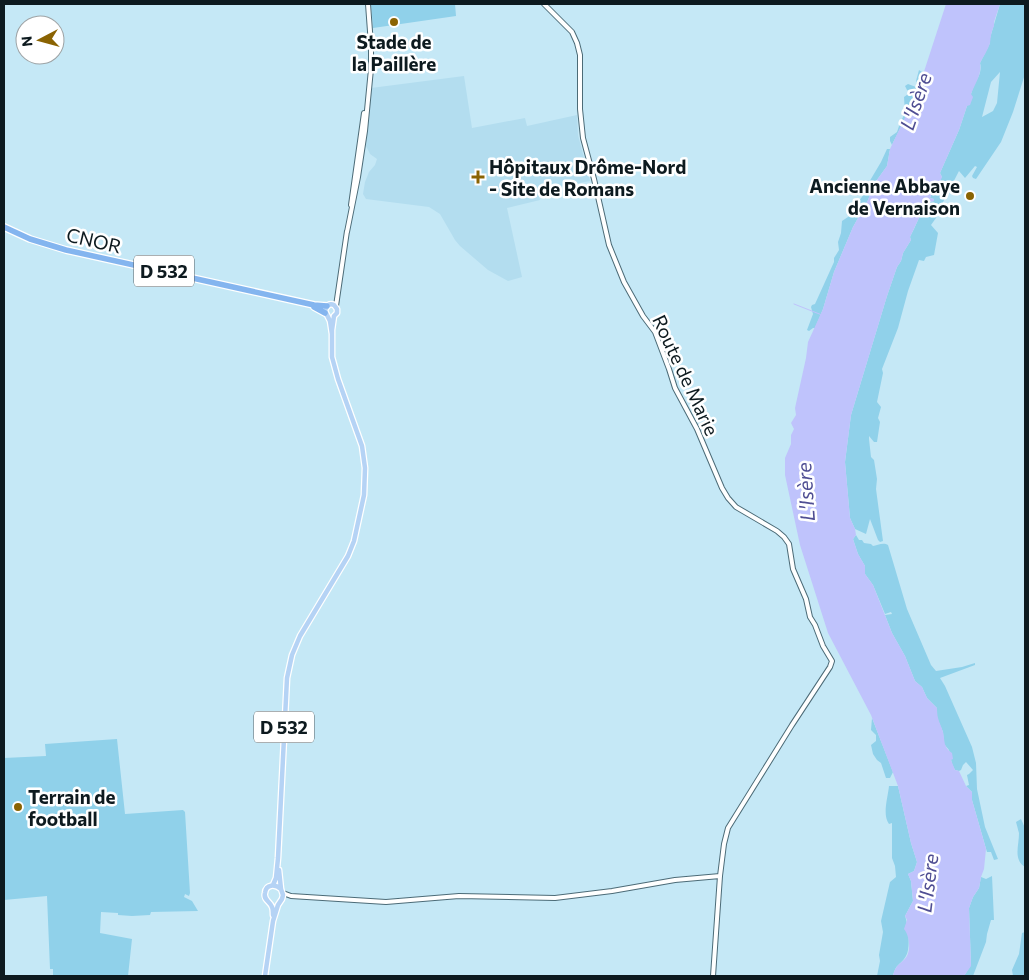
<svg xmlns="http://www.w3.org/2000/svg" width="1029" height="980" font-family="Commissioner,sans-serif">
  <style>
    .built { fill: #b3ddef }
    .green { fill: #90d1ea; fill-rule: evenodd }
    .water { fill: #bfc3fc }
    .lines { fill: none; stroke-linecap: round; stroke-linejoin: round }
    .stream { stroke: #bfc3fc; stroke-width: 1 }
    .secondary-casing { stroke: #4c6b77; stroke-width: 6 }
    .primary-casing { stroke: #fff; stroke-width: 7 }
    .highway-casing { stroke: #fff; stroke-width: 8 }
    .secondary { stroke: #fff; stroke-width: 4 }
    .primary { stroke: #b5d3f5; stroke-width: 4.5 }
    .highway { stroke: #84b5ef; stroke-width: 5.5 }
    .poi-dot { fill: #8a6302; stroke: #fff; stroke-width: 2 }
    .labels { text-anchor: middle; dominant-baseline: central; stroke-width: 5; stroke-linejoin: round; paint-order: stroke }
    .shield { fill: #fff; stroke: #565f62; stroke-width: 1 }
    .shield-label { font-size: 18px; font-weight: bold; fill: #0d1a1f }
    .poi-label { font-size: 19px; font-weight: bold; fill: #0d1a1f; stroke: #fff; text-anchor: start }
    .street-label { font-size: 19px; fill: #0d1a1f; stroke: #fff }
    .water-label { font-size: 20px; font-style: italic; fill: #4f4e93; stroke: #fff }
  </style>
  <rect width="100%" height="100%" fill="#c5e8f6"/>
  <path class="built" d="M 464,76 L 472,128 L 525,118 L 527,126 L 577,115 L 578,135 L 590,181 L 538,191 L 540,200 L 507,208 L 522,277 L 508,281 L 488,270 L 460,246 L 455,240 L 440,214 L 429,207 L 366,199 L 363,194 L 365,182 L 369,172 L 375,165 L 377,159 L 370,154 L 366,146 L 371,88 Z"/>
  <path class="green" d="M 371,4 L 455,4 L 456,16 L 373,28 Z
    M 1000,4 L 1025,4 L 1025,74 L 1013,112 L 1001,142 L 976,179 L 973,178 L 972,176 L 977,167 L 975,166 L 965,178 L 959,171 L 944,200 L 936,218 L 931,225 L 938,233 L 934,255 L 926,257 L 924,261 L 919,260 L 908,291 L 898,328 L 882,369 L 883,373 L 877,402 L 881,407 L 878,418 L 880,422 L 877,442 L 874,442 L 869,436 L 869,439 L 871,457 L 874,460 L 877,479 L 876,489 L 883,541 L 880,542 L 878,540 L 870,519 L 866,534 L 855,529 L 850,518 L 845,462 L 851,415 L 887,296 L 897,267 L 901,261 L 903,253 L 911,240 L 910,237 C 916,226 920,214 926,203 L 934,201 L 934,199 L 930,198 L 935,184 L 942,177 L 940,173 L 959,130 L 975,82 C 979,78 982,69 980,63 L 990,43 L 990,38 ZM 1000,72 L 997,103 L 993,111 L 982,117 L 991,82 Z
    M 919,70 L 922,72 C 924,84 899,131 892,145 L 890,141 L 890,137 L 897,132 L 900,123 L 905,113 L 904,97 L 911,92 L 907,90 L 905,86 L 908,84 L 916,87 L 916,81 Z
    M 887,149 L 890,149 L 887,166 L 874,184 L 868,200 L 853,227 L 834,272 L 823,309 L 815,328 L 813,328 L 809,331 L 807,330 L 813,314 L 811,307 L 812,305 L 815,304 L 834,262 L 834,258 L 839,250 L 838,242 L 841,233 L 842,221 L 848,217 L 866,191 L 865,189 L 881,162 Z
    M 856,535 L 859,540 L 862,540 L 864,543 L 871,544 L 873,546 C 877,545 884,542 888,545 L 907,609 L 931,665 L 936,671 L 962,667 L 975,663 L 975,665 L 940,678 L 945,686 L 972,747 L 976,763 L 977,789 L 985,827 L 998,859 L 994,860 L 991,852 L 987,852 L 972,800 L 972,792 L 966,786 L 969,785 L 967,775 L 969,774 L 973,770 L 966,762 L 963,765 L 961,770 L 959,771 L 955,770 L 952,764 L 949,750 L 944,744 L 943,732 L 937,718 L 937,708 L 927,698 L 922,687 L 915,681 L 905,656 L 892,633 L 885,615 L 892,614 L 891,612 L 885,614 L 873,585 L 865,574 L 865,566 L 858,554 L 853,539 Z
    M 872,718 L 893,772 L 890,778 L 886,778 L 881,763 L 877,760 L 873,754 L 871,745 L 876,741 L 876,735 L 871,730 Z
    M 117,739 L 125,814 L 183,810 L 185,812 L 190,893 L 189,896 L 185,894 L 184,897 L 192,901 L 198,911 L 151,912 L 150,915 L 132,916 L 118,915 L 118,913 L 101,912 L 100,933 L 132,939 L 128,976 L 53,976 L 53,969 L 50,969 L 47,896 L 4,900 L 4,758 L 46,756 L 45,744 Z
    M 889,786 L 898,786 L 911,843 L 917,862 L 914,871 L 908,874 L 911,881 L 913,901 L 905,916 C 908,924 911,948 906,956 C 900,966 896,963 893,976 L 877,976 L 880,961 L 879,955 L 883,932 L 881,921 L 890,882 L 896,877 L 895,866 L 892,858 L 892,823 L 889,824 C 882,815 888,797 889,786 Z
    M 1021,819 L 1025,828 L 1025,867 C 1013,859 1019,846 1019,833 C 1018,830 1017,825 1016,822 Z
    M 992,876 L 994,920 L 991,920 L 987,934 L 986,942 L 973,976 L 964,976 L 971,965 L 969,908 L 973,897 L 979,888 L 981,877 L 986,879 Z
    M 1025,932 L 1025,975 L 1023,976 L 1013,976 L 1012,970 L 1019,954 L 1022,933 Z"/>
  <path class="water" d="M 946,4 L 1000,4 L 994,22 L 994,26 C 991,32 991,36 990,43 C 988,50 983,57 980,63 C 982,75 975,83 971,94 L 973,97 L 970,105 L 967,106 L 959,130 L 940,173 L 942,177 L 940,182 L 935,184 L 930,198 L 934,199 L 934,201 L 926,203 L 910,237 L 911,240 L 903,253 L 901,261 L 897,267 L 887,296 L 851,415 L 845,462 L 850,518 L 855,529 L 856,535 L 853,539 L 858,554 L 865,566 L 865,574 L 873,585 L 892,633 L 905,656 L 915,681 L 922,687 L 927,698 L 937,708 C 937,720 940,722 943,732 C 945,741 943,747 952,753 L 953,759 L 951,760 L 955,770 L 959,771 L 966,786 L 972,792 L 972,800 L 986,849 L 984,869 L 981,877 L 979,888 L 973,897 L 969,908 L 971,966 L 964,976 L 893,976 C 896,963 901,965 907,956 C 911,948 909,935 904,929 L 907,920 L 905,916 L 913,901 L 911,881 L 908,874 L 914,871 L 917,862 L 911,843 L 898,786 L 871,715 L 828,633 L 800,545 L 785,475 L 785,458 L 791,444 L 791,435 L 794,429 L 791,423 L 796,415 L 795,408 L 806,358 L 808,342 L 823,309 L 834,272 L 853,227 L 868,200 L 874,184 L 887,166 L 890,149 L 918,90 Z"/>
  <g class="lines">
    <path class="stream" d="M 794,304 L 822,315"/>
    <defs>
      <path id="secondary" d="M 544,4 L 572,32 L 577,43 L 580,55 L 580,109 L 583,138 L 594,179 L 609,245 L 624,282 L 643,316 L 655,332 L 669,369 L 675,388 L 697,429 L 722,488 L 728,498 L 736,507 L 777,531 L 784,537 L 789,544 L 793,569 L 806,599 L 810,617 L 815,625 L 823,646 L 832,661 L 830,667 L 792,725 L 728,828 L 724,844 L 720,876 L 713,976
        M 351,205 L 364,113
        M 347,232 L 358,177 L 365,131 L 371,69 L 371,45 L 368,4
        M 336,306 L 347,231
        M 283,893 L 291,896 L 386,902 L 459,896 L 555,898 L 612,891 L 675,880 L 720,876"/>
      <path id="primary" d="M 273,885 L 276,878 L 278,858 L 287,678 L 292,655 L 300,636 L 348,556 L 354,541 L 364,495 L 365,468 L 362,446 L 338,379 L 332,357 L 332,330 L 334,316 L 337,313 L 337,309 L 334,305 C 330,303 326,305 325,311 L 330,321 L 332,334
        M 273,915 C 273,912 273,909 272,907 C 270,901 263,900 265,893 C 266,884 275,884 281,889
        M 265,976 L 273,921 L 278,905 L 282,899 L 283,895 L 281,889 L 279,870"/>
      <path id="highway" d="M 4,227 L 30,239 L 66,250 L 314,305 L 327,306
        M 143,271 L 170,277
        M 314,307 L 325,313"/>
    </defs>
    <use href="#secondary" class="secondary-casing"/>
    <use href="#primary" class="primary-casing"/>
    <use href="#highway" class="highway-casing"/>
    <use href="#secondary" class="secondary"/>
    <use href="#primary" class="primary"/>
    <use href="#highway" class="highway"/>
  </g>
  <g class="poi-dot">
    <circle cx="394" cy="22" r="5"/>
    <path d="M475.5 169.5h5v5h5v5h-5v5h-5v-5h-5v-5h5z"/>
    <circle cx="970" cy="196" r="5"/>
    <circle cx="18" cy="807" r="5"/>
  </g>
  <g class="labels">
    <g class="shield">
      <rect x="134" y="255.5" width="60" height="31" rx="4"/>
      <rect x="254" y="711.5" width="60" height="31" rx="4"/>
    </g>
    <g class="shield-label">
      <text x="164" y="271">D 532</text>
      <text x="284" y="727">D 532</text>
    </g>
    <g class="poi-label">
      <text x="394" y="41" text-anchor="middle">Stade de<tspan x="394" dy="22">la Paillère</tspan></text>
      <text x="489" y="166">Hôpitaux Drôme-Nord<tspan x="489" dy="22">- Site de Romans</tspan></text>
      <text x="960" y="185" text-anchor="end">Ancienne Abbaye<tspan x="960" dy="22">de Vernaison</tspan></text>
      <text x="28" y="796">Terrain de<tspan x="28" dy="22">football</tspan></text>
    </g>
    <g class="street-label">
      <text transform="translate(94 240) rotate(13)">CNOR</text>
      <text transform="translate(686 375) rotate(65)">Route de Marie</text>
    </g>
    <g class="water-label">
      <text transform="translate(915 101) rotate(-71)">L'Isère</text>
      <text transform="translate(805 492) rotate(-94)">L'Isère</text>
      <text transform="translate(927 883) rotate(-83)">L'Isère</text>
    </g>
  </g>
  <rect width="1029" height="980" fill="none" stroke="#0d1a1f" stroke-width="10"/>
  <g transform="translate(40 40) rotate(264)"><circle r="24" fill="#ffffff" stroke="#9ea3a5"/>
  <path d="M0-4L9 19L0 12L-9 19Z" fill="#8a6302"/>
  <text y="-8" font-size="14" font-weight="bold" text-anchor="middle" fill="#0d1a1f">N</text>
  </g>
</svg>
